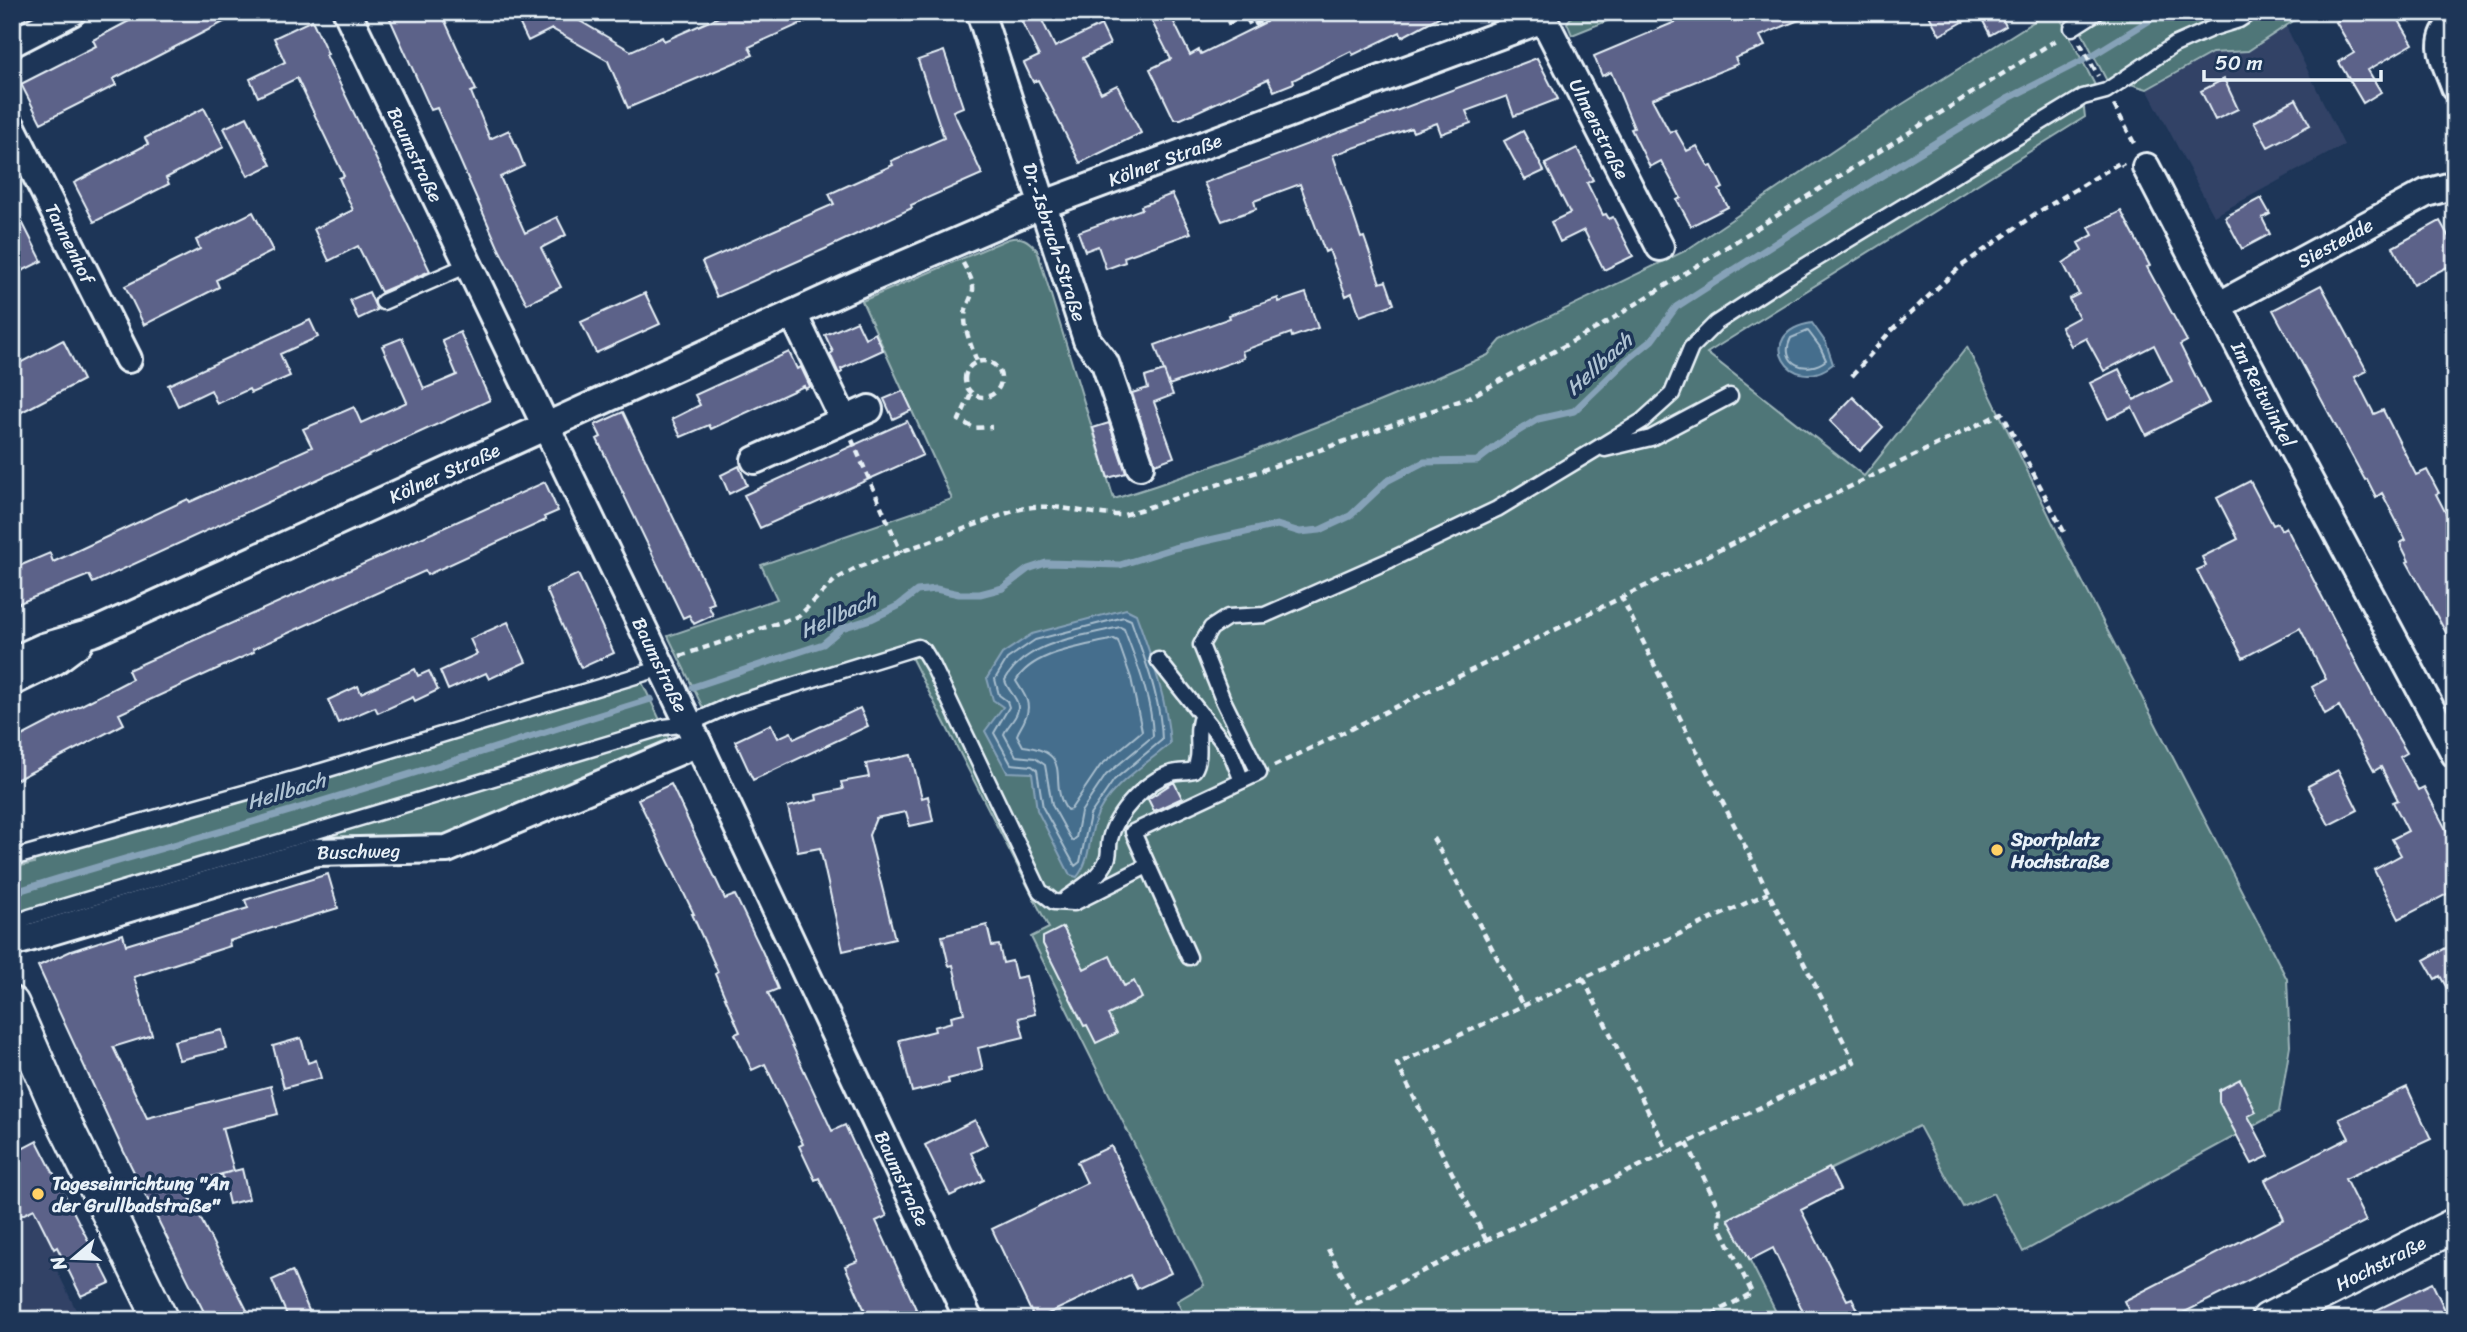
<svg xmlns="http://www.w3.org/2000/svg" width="2467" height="1332" font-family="Sriracha,sans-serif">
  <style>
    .built { fill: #304266 }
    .green { fill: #507678; stroke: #9cb4b8; stroke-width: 2 }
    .water { fill: #456e8d; stroke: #86a2b8; stroke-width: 2 }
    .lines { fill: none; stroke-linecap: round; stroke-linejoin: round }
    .shore { stroke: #a7bdcd; stroke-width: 2 }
    .stream { stroke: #86a2b8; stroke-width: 7 }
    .building { fill: #5c6289; stroke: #e8f1f8; stroke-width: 2 }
    .service-casing { stroke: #e8f1f8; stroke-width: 19 }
    .minor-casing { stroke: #e8f1f8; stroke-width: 32 }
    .tertiary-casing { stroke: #e8f1f8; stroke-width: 38 }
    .path { stroke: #e8f1f8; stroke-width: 4.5; stroke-dasharray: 7 5; stroke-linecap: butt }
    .service { stroke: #1d3557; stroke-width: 14 }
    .minor { stroke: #1d3557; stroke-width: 26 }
    .tertiary { stroke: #1d3557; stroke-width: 33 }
    .poi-dot { fill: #ffd166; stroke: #1d3557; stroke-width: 2.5 }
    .labels { text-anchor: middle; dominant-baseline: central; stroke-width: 7; stroke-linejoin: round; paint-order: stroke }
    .street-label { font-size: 19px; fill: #e8f1f8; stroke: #1d3557 }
    .poi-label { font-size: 19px; font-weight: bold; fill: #e8f1f8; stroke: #1d3557; text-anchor: start }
    .water-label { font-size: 21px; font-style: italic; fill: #afc3d3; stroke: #1d3557 }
  </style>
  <rect width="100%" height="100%" fill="#1d3557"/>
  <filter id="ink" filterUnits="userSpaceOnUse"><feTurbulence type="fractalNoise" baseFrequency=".0143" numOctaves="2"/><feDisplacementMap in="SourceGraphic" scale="14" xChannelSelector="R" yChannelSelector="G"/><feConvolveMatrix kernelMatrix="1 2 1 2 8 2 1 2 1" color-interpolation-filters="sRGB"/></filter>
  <g filter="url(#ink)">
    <path class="built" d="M 2286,26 L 2344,145 L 2214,216 L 2147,89 L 2212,53 L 2248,51 Z
      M 37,1141 L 83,1234 L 67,1257 L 54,1264 L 76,1310 L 56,1320 L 12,1320 L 12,1154 Z"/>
    <path class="green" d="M 1575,12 L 1629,12 L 1572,35 L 1567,23 Z
      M 2049,12 L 2057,12 L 2095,85 L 2082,91 L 2085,117 L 1707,353 L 1864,476 L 1967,347 L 2064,546 L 2287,979 L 2290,1046 L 2279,1112 L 2023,1252 L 1993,1193 L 1963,1207 L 1919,1126 L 1729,1219 L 1780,1320 L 1186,1320 L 1177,1301 L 1204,1285 L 1031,937 L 1049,928 L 911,657 L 736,711 L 733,704 L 704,710 L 668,636 L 777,599 L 761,565 L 952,499 L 862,301 L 1008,239 C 1022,235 1028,240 1037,250 L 1114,499 C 1242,459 1366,409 1488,355 L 1501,340 L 1685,251 L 1901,105 Z
      M 2086,12 L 2307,12 L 2248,51 L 2212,53 L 2147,89 L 2130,84 L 2123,73 L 2108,83 L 2081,31 L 2092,25 Z
      M 639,676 L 670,741 L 441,837 L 12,918 L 12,868 L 34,863 L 30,848 Z"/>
    <path class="water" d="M 1812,323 L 1826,343 L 1833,364 C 1790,399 1751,332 1812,323 Z
      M 1126,609 L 1136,614 C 1151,656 1167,698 1170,744 C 1146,764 1104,790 1095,821 C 1088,841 1091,859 1077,877 L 1070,875 L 1037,810 L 1032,773 L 1007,772 L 985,731 L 1003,707 L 993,700 L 987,678 L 1002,654 L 1032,634 Z"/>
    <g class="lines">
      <path class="shore" d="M 1808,331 L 1820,347 L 1826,360 C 1807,375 1778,364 1791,338 Z
        M 1124,617 L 1131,620 C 1144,658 1161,698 1162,740 L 1114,780 L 1090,815 L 1080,862 L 1075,866 L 1043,808 L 1037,770 L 1032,766 L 1011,764 L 994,733 L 1009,707 L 1007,701 L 999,695 L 995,679 L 1007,659 L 1035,640 Z
        M 1120,627 L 1124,629 C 1137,663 1152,700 1153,736 L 1106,775 L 1081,812 L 1076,838 L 1072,841 L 1052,805 L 1045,765 L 1035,758 L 1016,756 L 1004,734 C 1007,726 1014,721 1017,713 C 1022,699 1007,692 1005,680 C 1026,641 1080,637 1120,627 Z
        M 1114,639 L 1118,641 L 1131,678 L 1142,731 L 1100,766 L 1071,809 L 1067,810 C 1046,782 1077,753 1023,746 L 1017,735 C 1019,729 1023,725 1025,719 C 1033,703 1023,693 1016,681 C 1033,651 1083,647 1114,639 Z"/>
      <path class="stream" d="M 693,687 L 823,644 L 842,628 L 871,619 L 898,606 L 917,591 L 936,589 L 959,594 L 980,594 L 1003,588 L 1028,569 L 1046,563 L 1120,565 L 1174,548 L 1277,525 L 1300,532 L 1320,530 L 1350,516 L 1387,481 L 1424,462 L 1477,461 L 1507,438 L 1538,419 L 1574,411 L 1626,361 L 1652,340 L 1676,307 L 1868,184 L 2009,98 L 2093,55 L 2163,12
        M 12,893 C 93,867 175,845 256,821 C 388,782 519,740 651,699"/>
    </g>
    <path class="building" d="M 146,12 L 243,12 L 113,79 L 116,85 L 41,123 L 21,84 L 96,46 L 93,40 Z
      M 387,12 L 441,12 L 476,90 L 471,92 L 490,139 L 509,130 L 519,153 L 524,166 L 500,177 L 525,233 L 557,217 L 566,235 L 541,248 L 561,287 L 527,304 L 498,247 L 437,108 L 431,110 Z
      M 514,12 L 587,12 L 575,18 L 631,51 L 662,37 L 664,41 L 730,12 L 826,12 L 749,47 L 753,55 L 628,108 L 608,61 L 552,29 L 528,41 Z
      M 1017,12 L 1038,12 L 1055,47 L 1101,25 L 1110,44 L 1083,58 L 1101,93 L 1117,85 L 1141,133 L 1080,163 L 1038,80 L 1033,82 L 1024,63 L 1039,56 Z
      M 1147,12 L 1169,12 L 1190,55 L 1199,50 L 1201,54 L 1266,22 L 1262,12 L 1448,12 L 1402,37 L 1400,32 L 1353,55 L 1351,51 L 1293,80 L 1294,83 L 1274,91 L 1268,79 L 1181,119 L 1174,119 L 1150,69 L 1171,59 Z
      M 1699,12 L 1816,13 L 1760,36 L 1765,46 L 1735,58 L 1738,64 L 1652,99 L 1670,133 L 1675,130 L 1687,151 L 1697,146 L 1709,167 L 1712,166 L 1723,188 L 1719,190 L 1728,207 L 1691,226 L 1677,200 L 1681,198 L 1661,161 L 1650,167 L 1631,129 L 1634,128 L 1611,72 L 1602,76 L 1594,56 Z
      M 1927,12 L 1999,12 L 2006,26 L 1990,35 L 1979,13 L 1940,35 Z
      M 2353,12 L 2394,12 L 2413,44 L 2368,70 L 2381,92 L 2363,103 L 2339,62 L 2354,53 L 2336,22 Z
      M 312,20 L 328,54 L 326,55 L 430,271 L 381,292 L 358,246 L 329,261 L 314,229 L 353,210 L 339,178 L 344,176 L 297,78 L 258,97 L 250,79 L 285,62 L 274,38 Z
      M 944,51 L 963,107 L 953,111 L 982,174 L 911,205 L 912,208 L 825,249 L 717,297 L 702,262 L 834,204 L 829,194 L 893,165 L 891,161 L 944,138 L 918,60 Z
      M 1537,58 L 1558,99 L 1514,116 L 1507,96 L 1466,111 L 1471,123 L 1441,134 L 1437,123 L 1413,132 L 1411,128 L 1333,155 L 1361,238 L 1364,237 L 1380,283 L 1386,281 L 1394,304 L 1360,316 L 1352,293 L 1346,296 L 1329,250 L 1325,252 L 1300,184 L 1254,201 L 1256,209 L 1222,221 L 1204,183 Z
      M 2224,79 L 2238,109 L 2215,120 L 2201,91 Z
      M 2296,99 L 2310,125 L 2268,147 L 2254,122 Z
      M 204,108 L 224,147 L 166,178 L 169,184 L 94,222 L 74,183 L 148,144 L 145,138 Z
      M 247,117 L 271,165 L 248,176 L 224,128 Z
      M 1523,131 L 1544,171 L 1525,180 L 1504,141 Z
      M 1577,148 L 1593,180 L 1587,183 L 1603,215 L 1606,214 L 1609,219 L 1613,217 L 1633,256 L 1604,270 L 1584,230 L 1560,242 L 1551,222 L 1570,213 L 1545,164 Z
      M 1172,194 L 1191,233 L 1124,257 L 1125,262 L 1106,269 L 1098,246 L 1085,251 L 1078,232 L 1142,209 L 1141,206 Z
      M 2261,198 L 2270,214 L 2262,218 L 2270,234 L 2242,249 L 2225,217 Z
      M 12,202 L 42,261 L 12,276 Z
      M 2121,211 L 2150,266 L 2147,267 L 2187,341 L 2180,345 L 2209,403 L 2146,435 L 2132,407 L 2108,419 L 2090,383 L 2119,369 L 2134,400 L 2172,381 L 2154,345 L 2104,371 L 2086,338 L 2071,346 L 2061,327 L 2079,317 L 2069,299 L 2079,294 L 2063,263 L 2082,250 L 2078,243 L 2093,235 L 2089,227 Z
      M 253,212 L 273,251 L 216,280 L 219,287 L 144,325 L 125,286 L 200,249 L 196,240 Z
      M 2440,221 L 2455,248 L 2455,263 L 2413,285 L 2393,247 Z
      M 2321,285 L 2367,371 L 2355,377 L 2374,414 L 2383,410 L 2416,475 L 2427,470 L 2439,493 L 2436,494 L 2455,531 L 2455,649 L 2407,562 L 2409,561 L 2400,543 L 2406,540 L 2382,493 L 2376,497 L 2367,479 L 2365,480 L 2273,310 Z
      M 369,292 L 377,310 L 358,319 L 350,300 Z
      M 645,293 L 660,324 L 596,353 L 581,322 Z
      M 1306,293 L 1318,328 L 1292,337 L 1291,333 L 1242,351 L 1244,358 L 1169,385 L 1155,345 L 1230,318 L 1229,315 L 1278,298 L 1279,302 Z
      M 310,320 L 318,337 L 280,354 L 290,376 L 251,393 L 249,389 L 217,404 L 211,390 L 178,406 L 168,385 Z
      M 857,321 L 865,338 L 875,333 L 883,350 L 841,369 L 842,372 L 839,374 L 830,354 L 833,352 L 825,335 Z
      M 460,332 L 490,400 L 93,583 L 89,575 L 12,606 L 12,569 L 50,553 L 53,562 L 188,499 L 190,502 L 312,447 L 303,429 L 354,407 L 361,423 L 407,402 L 382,346 L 402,338 L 424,389 L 457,375 L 442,340 Z
      M 63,340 L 83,380 L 12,417 L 12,367 Z
      M 789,352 L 797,369 L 801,367 L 810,386 L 805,389 L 804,386 L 711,429 L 709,425 L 681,437 L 672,419 L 700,405 L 695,395 Z
      M 1164,371 L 1173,395 L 1154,402 L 1174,457 L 1155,464 L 1132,393 L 1148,388 L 1145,377 Z
      M 903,391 L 912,410 L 893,419 L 884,399 Z
      M 1853,397 L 1883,427 L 1860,451 L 1830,421 Z
      M 623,412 L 714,603 L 708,605 L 713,615 L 694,624 L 689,615 L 683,618 L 597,439 L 601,437 L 595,425 Z
      M 907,421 L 923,455 L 760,528 L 744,495 Z
      M 1109,423 L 1126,473 L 1108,478 L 1093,428 Z
      M 739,466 L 747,485 L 729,494 L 721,475 Z
      M 2250,481 L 2273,525 L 2278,523 L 2281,530 L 2286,527 L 2374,697 L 2407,753 L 2400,757 L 2418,790 L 2424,787 L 2455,847 L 2455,890 L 2399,919 L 2374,870 L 2401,855 L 2392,839 L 2408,831 L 2393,802 L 2398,800 L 2381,767 L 2374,771 L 2339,706 L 2325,714 L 2312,687 L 2326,679 L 2300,628 L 2243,658 L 2197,570 L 2206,566 L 2202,557 L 2238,539 L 2217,498 Z
      M 545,482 L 558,511 L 544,517 L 546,520 L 427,575 L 425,571 L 253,649 L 254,652 L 119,714 L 124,724 L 12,782 L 12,741 L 132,679 L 128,670 Z
      M 578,574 L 614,653 L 581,668 L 546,589 Z
      M 508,622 L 526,662 L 489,679 L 486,673 L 448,690 L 440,671 L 477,654 L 470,639 Z
      M 415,669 L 418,676 L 429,671 L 438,690 L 415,701 L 413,697 L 378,713 L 375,707 L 338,723 L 328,700 L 358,686 L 361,693 Z
      M 860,708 L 868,726 L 753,780 L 735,741 L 771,724 L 778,738 L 791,732 L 794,739 Z
      M 911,755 L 922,798 L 928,796 L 933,821 L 910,826 L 906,812 L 876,818 L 869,835 L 895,939 L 843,951 L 820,848 L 798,852 L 788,807 L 817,800 L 816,795 L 843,789 L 841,782 L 869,777 L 866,764 Z
      M 2338,770 L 2358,810 L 2329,825 L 2308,786 Z
      M 1174,782 L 1182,798 L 1154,811 L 1148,799 Z
      M 671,784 L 725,899 L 735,895 L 763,953 L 778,989 L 768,993 L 832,1131 L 845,1125 L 887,1216 L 876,1221 L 921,1320 L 898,1320 L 894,1312 L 877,1320 L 869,1320 L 845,1266 L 858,1261 L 819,1178 L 815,1180 L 799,1146 L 803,1144 L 765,1064 L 752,1070 L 735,1034 L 740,1032 L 715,974 L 718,972 L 692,914 L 694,914 L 638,799 Z
      M 328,874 L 338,908 L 229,941 L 230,946 L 134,977 L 152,1035 L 113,1047 L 147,1118 L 271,1086 L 278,1114 L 222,1128 L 234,1171 L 183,1184 L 252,1320 L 208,1320 L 124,1152 L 38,966 L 71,951 L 123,934 L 126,945 L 248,908 L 245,900 Z
      M 987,925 L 992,946 L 999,945 L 1003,963 L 1012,961 L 1016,978 L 1026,976 L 1035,1014 L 1019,1018 L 1024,1037 L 978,1048 L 983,1070 L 948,1079 L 949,1083 L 912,1092 L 899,1040 L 935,1031 L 934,1027 L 952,1022 L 951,1016 L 964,1013 L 953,965 L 949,966 L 942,936 Z
      M 1063,927 L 1084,969 L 1110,956 L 1124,986 L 1134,981 L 1142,998 L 1108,1015 L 1117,1033 L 1096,1043 L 1087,1025 L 1084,1026 L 1043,944 L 1043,937 Z
      M 2455,943 L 2455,1002 L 2440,976 L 2435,979 L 2424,960 Z
      M 222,1030 L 227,1049 L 179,1060 L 174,1041 Z
      M 301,1038 L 308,1063 L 316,1060 L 321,1078 L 284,1088 L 273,1046 Z
      M 2240,1079 L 2256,1112 L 2248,1116 L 2269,1156 L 2252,1164 L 2219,1102 L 2219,1090 Z
      M 2407,1087 L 2431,1139 L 2345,1179 L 2366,1221 L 2169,1320 L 2133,1320 L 2124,1301 L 2284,1219 L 2265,1180 L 2349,1138 L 2339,1119 Z
      M 975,1120 L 987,1145 L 971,1153 L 984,1180 L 950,1196 L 925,1145 Z
      M 37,1141 L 110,1283 L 81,1296 L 57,1247 L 54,1249 L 34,1209 L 12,1220 L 12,1154 Z
      M 1111,1146 L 1171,1273 L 1137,1289 L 1130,1275 L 1035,1320 L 992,1229 L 1087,1183 L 1077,1162 Z
      M 1829,1168 L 1840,1190 L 1801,1210 L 1847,1300 L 1852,1298 L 1863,1320 L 1807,1320 L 1773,1248 L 1750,1260 L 1728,1219 Z
      M 242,1169 L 249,1199 L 229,1204 L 222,1174 Z
      M 292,1271 L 313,1320 L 289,1320 L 272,1280 Z
      M 2432,1283 L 2450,1320 L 2356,1320 Z"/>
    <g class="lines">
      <defs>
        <path id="service" d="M 2072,28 L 2097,12
          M 383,302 L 468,265
          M 1605,449 L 1651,438 L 1730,396
          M 1158,660 L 1230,751 L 1242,781
          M 12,858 L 322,771 L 662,668
          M 1067,898 C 1081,888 1100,877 1107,860 C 1110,854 1108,846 1110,839 C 1116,813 1147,780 1172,773 C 1179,771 1187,772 1194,770 C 1204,753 1193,733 1202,715
          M 12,925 L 29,917 L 664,727 L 689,724 L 733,704 L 918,647 L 924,651 L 933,666 L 1040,891 L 1054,902 L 1074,903 L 1147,866
          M 1189,957 L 1133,832 L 1259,773 L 1223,700 L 1201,645 L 1211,628 L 1228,617 L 1265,615 L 1390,560 L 1497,509 L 1593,451 L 1642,421 L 1672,394 L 1691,348 L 1716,323 L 1782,280 L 2083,97 L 2106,91 L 2174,45 L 2213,28 L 2239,20 L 2251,12"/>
        <g id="minor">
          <path id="s1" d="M 347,12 L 689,724 L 969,1320"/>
          <path id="s2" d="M 980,12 L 1087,340 L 1105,363 L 1140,466"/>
          <path id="s3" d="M 1540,12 L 1660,247"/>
          <path d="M 2455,21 C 2431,41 2446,62 2455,87"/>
          <path d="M 12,43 L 72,12"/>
          <path id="s4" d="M 12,127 L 128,359"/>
          <path id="s5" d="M 2146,167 L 2276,418 L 2455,754"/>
          <path id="s6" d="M 2218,306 L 2426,193 L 2455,185"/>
          <path d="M 793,314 L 844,420"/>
          <path d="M 755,460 L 869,409"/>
          <path id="s7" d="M 12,661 L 43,647 L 95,632 L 856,285 L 1042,205 L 1543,19"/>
          <path d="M 12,682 L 55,661 L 79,643"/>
          <path id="s8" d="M 12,943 L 316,852 L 447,849 L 698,743"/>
        </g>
        <g id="tertiary">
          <path d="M 12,1004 L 60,1114 L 161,1320"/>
          <path id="s9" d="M 2268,1320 L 2455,1225"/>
        </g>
      </defs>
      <use href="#service" class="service-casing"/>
      <use href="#minor" class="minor-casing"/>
      <use href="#tertiary" class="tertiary-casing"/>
      <path class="path" d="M 1227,24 L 1245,15 L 1251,26 L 1278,12
        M 2080,43 L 2098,76
        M 2114,105 L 2136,147
        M 963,263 C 967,271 974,281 973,290 C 971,300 965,307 965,317 C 965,333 972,347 977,362
        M965 379a18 18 0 1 1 36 0a18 18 0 1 1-36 0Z
        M 1852,376 L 1888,334 L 1960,267 L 2035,214 L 2121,162 L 2123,166
        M 971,394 L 959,420 L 974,428 L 992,427
        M 852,440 L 901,552
        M 680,656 L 799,616 L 835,580 L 856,568 L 1016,510 C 1054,500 1085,516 1124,515 L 1260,471 L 1468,398 L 1601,326 L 2058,39
        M 1274,766 L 2002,413 L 2064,532
        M 1433,838 L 1523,1006
        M 1583,978 L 1668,1152
        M 1687,1143 L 1720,1211 L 1719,1224 L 1752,1293 L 1701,1320
        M 1486,1240 L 1397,1064 L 1768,893
        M 1328,1249 L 1357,1303 L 1854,1062 L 1680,718 L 1622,598"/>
      <use href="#service" class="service"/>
      <use href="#minor" class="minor"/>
      <use href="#tertiary" class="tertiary"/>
    </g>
  </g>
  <g class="poi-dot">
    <circle cx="1997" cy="850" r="7"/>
    <circle cx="38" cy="1194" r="7"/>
  </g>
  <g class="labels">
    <g class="street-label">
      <text stroke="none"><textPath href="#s3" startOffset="131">Ulmenstraße</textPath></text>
      <text stroke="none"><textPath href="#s1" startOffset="158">Baumstraße</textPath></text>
      <text stroke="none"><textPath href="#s7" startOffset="1258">Kölner Straße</textPath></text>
      <text stroke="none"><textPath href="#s2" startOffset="242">Dr.-Isbruch-Straße</textPath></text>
      <text stroke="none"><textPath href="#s6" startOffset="133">Siestedde</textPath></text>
      <text stroke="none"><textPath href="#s4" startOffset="130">Tannenhof</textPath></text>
      <text stroke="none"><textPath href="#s5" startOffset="256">Im Reitwinkel</textPath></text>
      <text stroke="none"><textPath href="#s7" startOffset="472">Kölner Straße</textPath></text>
      <text stroke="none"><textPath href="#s1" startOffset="724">Baumstraße</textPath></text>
      <text stroke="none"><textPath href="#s8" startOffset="360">Buschweg</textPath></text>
      <text stroke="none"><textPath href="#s1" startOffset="1292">Baumstraße</textPath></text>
      <text stroke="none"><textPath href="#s9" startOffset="126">Hochstraße</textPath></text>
    </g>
    <g class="poi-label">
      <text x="2011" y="839">Sportplatz<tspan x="2011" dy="22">Hochstraße</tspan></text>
      <text x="52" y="1183">Tageseinrichtung "An<tspan x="52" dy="22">der Grullbadstraße"</tspan></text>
    </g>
    <g class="water-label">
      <text transform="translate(1599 364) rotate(-42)">Hellbach</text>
      <text transform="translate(838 615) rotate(-25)">Hellbach</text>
      <text transform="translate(286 791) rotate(-17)">Hellbach</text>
    </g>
  </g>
  <rect width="2467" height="1332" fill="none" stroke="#1d3557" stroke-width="42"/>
  <rect x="21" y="21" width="2425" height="1290" fill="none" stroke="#e8f1f8" stroke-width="2.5" filter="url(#ink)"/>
  <g transform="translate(74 1258) rotate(251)" stroke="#1d3557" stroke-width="5" paint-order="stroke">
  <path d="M0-5L12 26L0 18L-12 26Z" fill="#e8f1f8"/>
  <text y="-10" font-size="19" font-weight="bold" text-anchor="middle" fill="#e8f1f8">N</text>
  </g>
  <path d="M2204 70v10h177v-10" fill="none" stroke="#e8f1f8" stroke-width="3.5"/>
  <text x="2215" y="70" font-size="21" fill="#e8f1f8" stroke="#1d3557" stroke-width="5" paint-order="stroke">50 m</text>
</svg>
